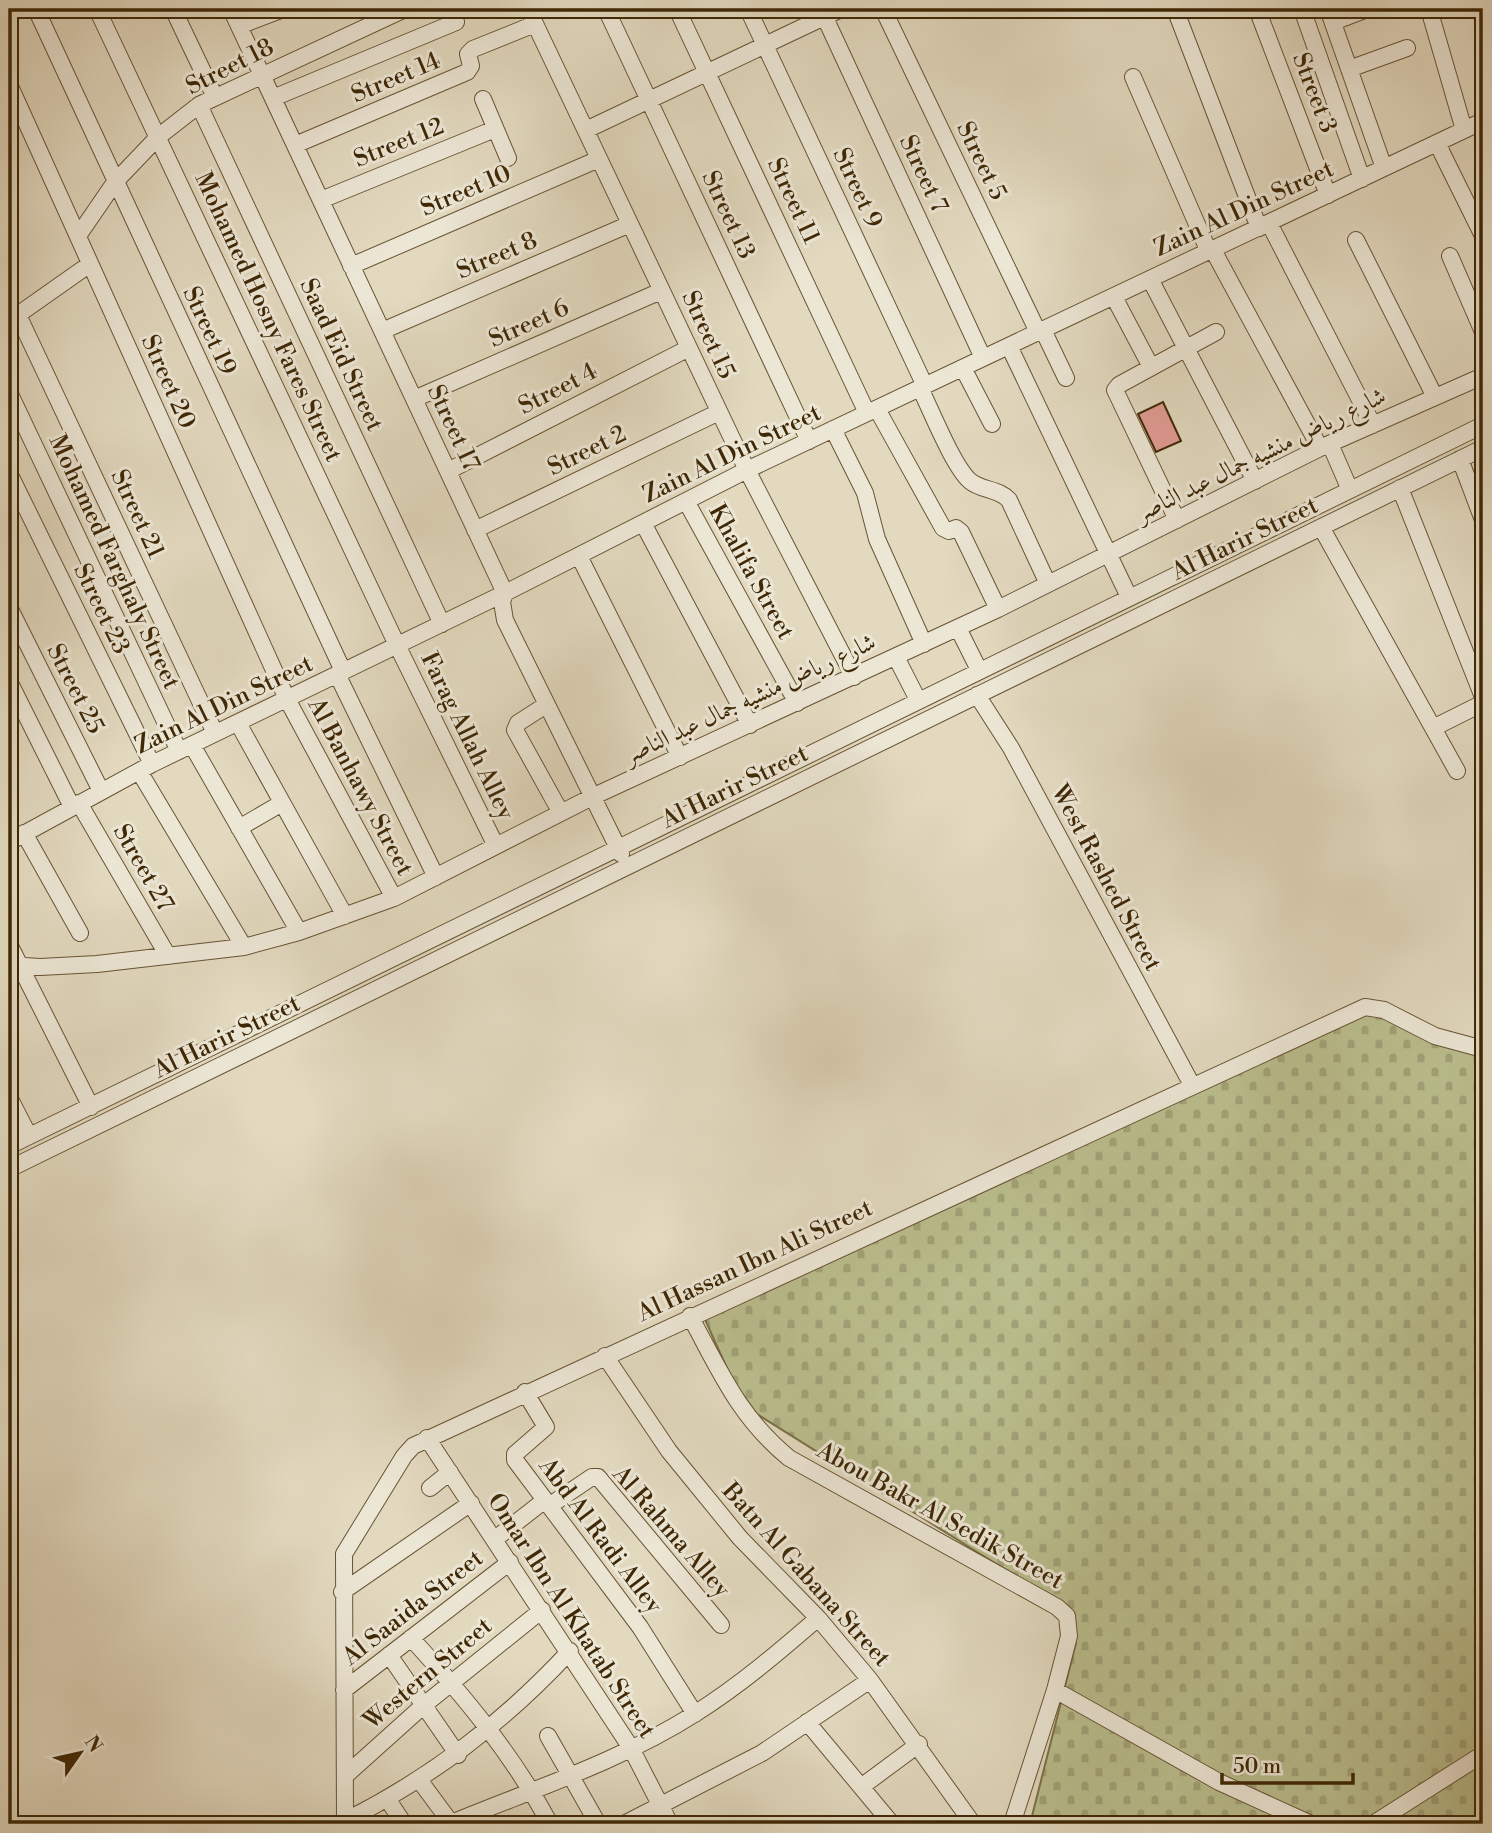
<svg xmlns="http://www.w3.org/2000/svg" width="1492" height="1833" font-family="'Libre Bodoni',Amiri,serif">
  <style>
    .cemetery { fill: url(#cemetery-stones); stroke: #7c724a; stroke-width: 2 }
    .building { fill: #e09b93; stroke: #3f2806; stroke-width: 2 }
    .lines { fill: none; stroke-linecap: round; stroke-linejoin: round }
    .minor-casing { stroke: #685434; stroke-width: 18 }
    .minor { stroke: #ece6d5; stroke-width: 16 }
    .labels { text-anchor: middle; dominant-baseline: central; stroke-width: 6; stroke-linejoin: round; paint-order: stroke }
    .street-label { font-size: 24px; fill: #3f2806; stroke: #ece6d5 }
  </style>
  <defs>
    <pattern id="cemetery-stones" width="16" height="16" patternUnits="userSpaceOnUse" patternTransform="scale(1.75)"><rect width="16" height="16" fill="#babd8d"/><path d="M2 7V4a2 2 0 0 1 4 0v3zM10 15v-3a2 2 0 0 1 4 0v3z" fill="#a1a278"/></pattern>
  </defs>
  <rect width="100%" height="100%" fill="#e2d9bf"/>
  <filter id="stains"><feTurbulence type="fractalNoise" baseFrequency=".00286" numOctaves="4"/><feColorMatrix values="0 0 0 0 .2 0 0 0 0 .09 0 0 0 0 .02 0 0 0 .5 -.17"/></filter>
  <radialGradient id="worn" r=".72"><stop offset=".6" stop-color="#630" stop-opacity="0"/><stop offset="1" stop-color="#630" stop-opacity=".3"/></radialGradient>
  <path class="cemetery" d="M 1382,1007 L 1443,1040 L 1483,1044 L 1483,1824 L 1030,1824 L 1076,1643 L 1060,1604 L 744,1406 L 703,1315 Z"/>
  <path class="building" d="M 1163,402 L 1181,441 L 1156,452 L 1138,414 Z"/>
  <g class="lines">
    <defs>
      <path id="minor" d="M 36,9 L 343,671
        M 97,9 L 397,645 L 496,846
        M 173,9 L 215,97
        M 231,9 L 505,593 L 502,602 L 505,620 L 621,854
        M 528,9 L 747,470 L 854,677
        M 606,9 L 809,441
        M 677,9 L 867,413
        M 748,9 L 925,386
        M 821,9 L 983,358
        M 883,9 L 1038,332
        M 1175,9 L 1259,228
        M 1257,9 L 1328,195
        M 1302,9 L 1362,179
        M 1328,9 L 1384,168
        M 1429,9 L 1464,130
        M 1333,22 L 1367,9
        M 239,26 L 283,9
        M 1349,69 L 1407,48
        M 1133,77 L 1209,252
        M 9,84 L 287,699 L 394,898
        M 273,98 L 456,22
        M 483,99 L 508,158
        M 199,105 L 442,624
        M 586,130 L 841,9
        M 1437,143 L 1483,236
        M 295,145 L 467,72 L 471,66 L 468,54 L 473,49 L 535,24
        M 321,200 L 495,129
        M 1269,223 L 1373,425
        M 78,236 L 115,182 L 158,137 L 199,105 L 405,9
        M 1356,240 L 1435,397
        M 1213,250 L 1320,448
        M 1450,256 L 1483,332
        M 351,266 L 599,159
        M 1150,279 L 1255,481
        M 1114,297 L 1151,367
        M 18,315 L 215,733
        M 9,321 L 90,264
        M 1043,330 L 1066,378
        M 382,331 L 630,224
        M 1009,346 L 1129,597
        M 963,368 L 992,424
        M 920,388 C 931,410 953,466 970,481 C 982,491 998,488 1009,500 L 1048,584
        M 9,392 L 179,751
        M 414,399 L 661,291
        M 877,409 L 943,528 L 949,531 L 956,528 L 961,532 L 998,609
        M 833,429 L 865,493 L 877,539 L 924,644
        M 1330,444 L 1350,490
        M 1460,459 L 1483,520
        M 448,471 L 689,348
        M 9,473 L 152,764
        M 1400,488 L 1483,697
        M 686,501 L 797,703
        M 1177,520 L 1115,390 L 1119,385 L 1216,332
        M 643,523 L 750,725
        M 1321,527 L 1457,771
        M 475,530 L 719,412
        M 579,556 L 680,757
        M 9,607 L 101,791
        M 958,628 L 979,670
        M 896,657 L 918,700
        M 337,674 L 436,877
        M 9,681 L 72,807
        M 977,695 L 1011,748 L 1192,1085
        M 546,705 L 518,723 L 515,730 L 561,813
        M 238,723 L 345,916
        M 1433,728 L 1483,703
        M 192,745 L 299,932
        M 139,771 L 244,947
        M 79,803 L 168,956
        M 239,828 L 282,803
        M 24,833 L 80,933
        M 9,842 L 152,764 L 505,593 L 747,470 L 1483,121
        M 9,944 L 91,1107
        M 9,965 L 40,967 L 97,964 L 244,947 L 299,932 L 394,898 L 592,797 L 998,609 L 1320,448 L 1483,376
        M 9,1097 L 29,1136
        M 9,1146 L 1483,425
        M 9,1169 L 1483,448
        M 690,1316 C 720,1371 739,1417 789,1458 L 1057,1607 L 1067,1616 L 1069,1636 L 1055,1690 L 1012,1824
        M 605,1356 L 669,1451 L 740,1538 L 818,1618 L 870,1680 L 973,1824
        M 525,1392 L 546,1427 L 515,1454 L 515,1460 L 640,1627 L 695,1714
        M 427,1438 L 631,1748 L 670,1824
        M 430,1488 L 450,1472
        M 549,1506 L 592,1477 L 598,1477 L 721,1625
        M 495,1539 L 545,1500
        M 342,1592 L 471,1503
        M 411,1638 C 464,1696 513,1755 550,1824
        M 389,1655 L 458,1755
        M 344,1690 L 510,1562
        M 1055,1690 L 1219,1782 L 1311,1824
        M 807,1722 L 892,1824
        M 548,1736 L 598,1824
        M 345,1776 L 424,1705 L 542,1610
        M 420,1781 L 451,1823
        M 861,1787 L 919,1744
        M 388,1800 L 404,1824
        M 345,1821 C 432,1777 503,1723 570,1651
        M 345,1824 L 344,1554 L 404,1456 L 413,1446 L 1365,1007 L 1384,1010 L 1435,1036 L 1483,1049
        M 449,1824 C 531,1790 621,1761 696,1713 C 740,1685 779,1652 818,1618
        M 624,1824 L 762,1753 L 870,1680
        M 1373,1824 L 1483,1754"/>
    </defs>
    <use href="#minor" class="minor-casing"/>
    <use href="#minor" class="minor"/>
  </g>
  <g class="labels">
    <g class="street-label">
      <text transform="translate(230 67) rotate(-27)">Street 18</text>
      <text transform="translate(396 78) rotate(-23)">Street 14</text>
      <text transform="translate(1314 93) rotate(69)">Street 3</text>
      <text transform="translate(399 143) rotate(-22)">Street 12</text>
      <text transform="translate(981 161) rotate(64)">Street 5</text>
      <text transform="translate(923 174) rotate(65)">Street 7</text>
      <text transform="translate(857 188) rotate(65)">Street 9</text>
      <text transform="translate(466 191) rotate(-23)">Street 10</text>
      <text transform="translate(793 201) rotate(65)">Street 11</text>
      <text transform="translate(1244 209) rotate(-25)">Zain Al Din Street</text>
      <text transform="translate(728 215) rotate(65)">Street 13</text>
      <text transform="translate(497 256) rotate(-23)">Street 8</text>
      <text transform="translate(268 317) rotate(65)">Mohamed Hosny Fares Street</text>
      <text transform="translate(529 324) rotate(-24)">Street 6</text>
      <text transform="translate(209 331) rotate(65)">Street 19</text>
      <text transform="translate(708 335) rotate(65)">Street 15</text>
      <text transform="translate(341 355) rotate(65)">Saad Eid Street</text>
      <text transform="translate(168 382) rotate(66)">Street 20</text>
      <text transform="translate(558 389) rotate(-27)">Street 4</text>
      <text transform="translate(453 428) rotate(65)">Street 17</text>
      <text transform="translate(587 451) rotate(-26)">Street 2</text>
      <text transform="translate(732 454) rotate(-26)">Zain Al Din Street</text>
      <text transform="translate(1261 455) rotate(-26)">شارع رياض منشيه جمال عبد الناصر</text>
      <text transform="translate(137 514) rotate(65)">Street 21</text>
      <text transform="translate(1245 539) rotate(-26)">Al Harir Street</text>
      <text transform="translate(114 562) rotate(65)">Mohamed Farghaly Street</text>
      <text transform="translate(751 572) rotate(61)">Khalifa Street</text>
      <text transform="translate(101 609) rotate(64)">Street 23</text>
      <text transform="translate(75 689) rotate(63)">Street 25</text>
      <text transform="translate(750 699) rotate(-25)">شارع رياض منشيه جمال عبد الناصر</text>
      <text transform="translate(224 705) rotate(-26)">Zain Al Din Street</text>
      <text transform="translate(467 736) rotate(64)">Farag Allah Alley</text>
      <text transform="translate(360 787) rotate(62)">Al Banhawy Street</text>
      <text transform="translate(735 787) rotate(-26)">Al Harir Street</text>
      <text transform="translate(143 868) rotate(60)">Street 27</text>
      <text transform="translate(1106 878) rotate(62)">West Rashed Street</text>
      <text transform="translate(227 1037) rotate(-26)">Al Harir Street</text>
      <text transform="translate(755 1261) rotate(-25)">Al Hassan Ibn Ali Street</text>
      <text transform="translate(940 1516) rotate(29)">Abou Bakr Al Sedik Street</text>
      <text transform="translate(671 1532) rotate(49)">Al Rahma Alley</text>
      <text transform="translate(600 1536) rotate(53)">Abd Al Radi Alley</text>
      <text transform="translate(806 1575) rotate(48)">Batn Al Gabana Street</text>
      <text transform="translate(413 1608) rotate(-38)">Al Saaida Street</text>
      <text transform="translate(571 1616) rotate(57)">Omar Ibn Al Khatab Street</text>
      <text transform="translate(428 1674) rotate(-40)">Western Street</text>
    </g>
  </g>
  <rect width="1492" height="1833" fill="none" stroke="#e2d9bf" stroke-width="35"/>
  <rect x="10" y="10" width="1471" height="1812" fill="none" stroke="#3f2806" stroke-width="3.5"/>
  <rect x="18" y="18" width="1457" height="1798" fill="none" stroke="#3f2806" stroke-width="2"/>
  <g transform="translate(80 1753) rotate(56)" stroke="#ece6d5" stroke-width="5" paint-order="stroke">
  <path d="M0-5L12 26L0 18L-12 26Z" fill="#3f2806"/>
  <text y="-10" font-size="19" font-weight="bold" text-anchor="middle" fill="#3f2806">N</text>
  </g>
  <path d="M1222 1773v10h131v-10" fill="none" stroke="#3f2806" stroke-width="3.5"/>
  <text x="1233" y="1773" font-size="21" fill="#3f2806" stroke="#ece6d5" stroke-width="5" paint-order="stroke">50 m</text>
  <rect width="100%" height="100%" filter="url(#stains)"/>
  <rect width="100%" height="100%" fill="url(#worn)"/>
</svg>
